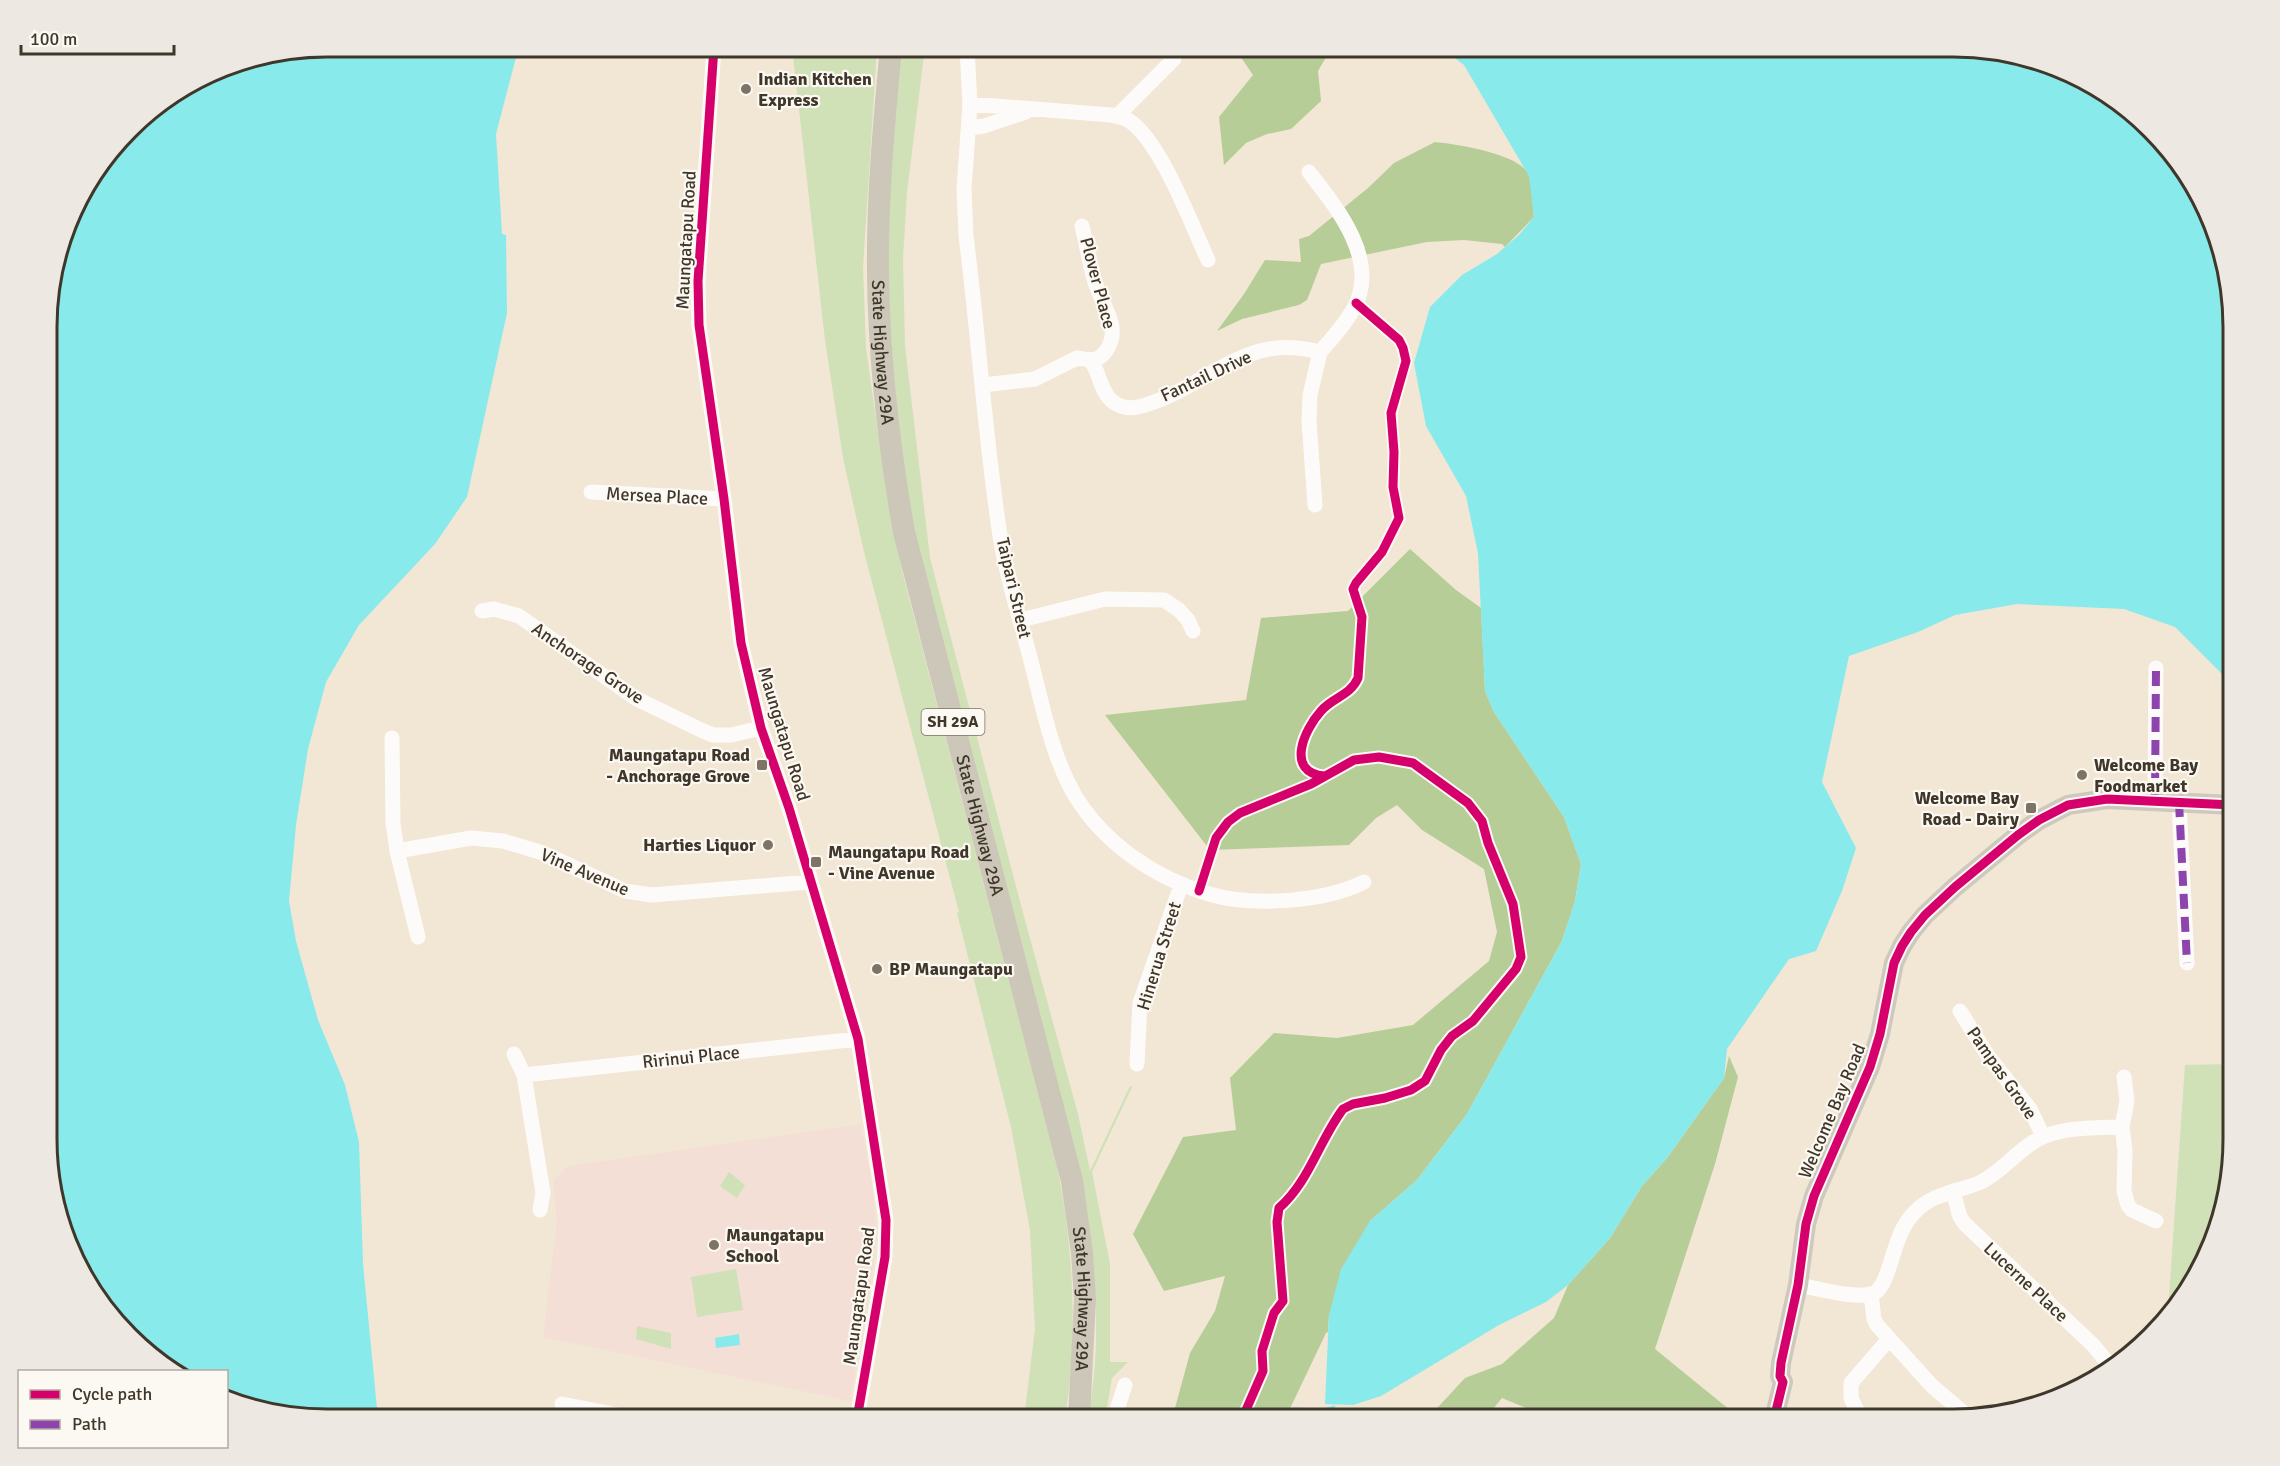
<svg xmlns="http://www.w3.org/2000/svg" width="2280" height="1466" font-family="Signika,sans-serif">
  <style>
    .education { fill: #f4dfd6 }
    .green { fill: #d0e0b7 }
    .forest { fill: #b7cd98 }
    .water { fill: #88eaeb }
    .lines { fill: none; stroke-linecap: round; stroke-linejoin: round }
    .stream { stroke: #88eaeb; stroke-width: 3 }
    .minor { stroke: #fdfbf9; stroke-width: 15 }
    .major { stroke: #cdc9be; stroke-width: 20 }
    .highway { stroke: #ccc7b8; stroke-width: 22 }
    .quiet { stroke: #8e44ad; stroke-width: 8; stroke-dasharray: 15 8; stroke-linecap: butt }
    .cycleway-casing { stroke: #fcf8f2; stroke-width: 13 }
    .cycleway { stroke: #d6006c; stroke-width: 9 }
    .poi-dot { fill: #7e7466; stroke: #fcf8f2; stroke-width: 2 }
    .labels { text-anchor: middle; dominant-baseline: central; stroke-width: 4.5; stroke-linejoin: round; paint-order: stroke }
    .shield { fill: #fcf8f2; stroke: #787167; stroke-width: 1.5 }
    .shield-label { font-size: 16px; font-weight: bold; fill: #40372b }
    .poi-label { font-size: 18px; font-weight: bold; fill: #40372b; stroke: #fcf8f2; text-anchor: start }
    .street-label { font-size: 18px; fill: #40372b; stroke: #fcf8f2 }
    .rim { fill: none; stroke: #40372b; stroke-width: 3 }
  </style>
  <rect width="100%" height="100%" fill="#f2e6d5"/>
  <path class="education" d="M 861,1124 L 872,1184 L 876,1226 L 874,1263 L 850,1401 L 543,1337 L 557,1222 L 553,1181 L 569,1166 Z"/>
  <path class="green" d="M 792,47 L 877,47 L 863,267 L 866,348 L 879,441 L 902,571 L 1057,1166 C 1074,1250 1078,1335 1065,1419 L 1024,1419 L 1035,1329 L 1030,1230 L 1011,1127 L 957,913 L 959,912 L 864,552 L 843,458 L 825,340 Z
    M 898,47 L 925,47 L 907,192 L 903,258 L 905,346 L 930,558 L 1023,913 L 1078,1114 L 1090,1171 L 1130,1086 L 1132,1087 L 1092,1172 L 1110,1264 L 1110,1362 L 1128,1362 L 1112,1378 L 1105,1419 L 1088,1419 C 1102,1345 1096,1272 1085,1197 L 908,521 L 892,406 L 886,201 Z
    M 2233,1064 L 2233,1157 L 2218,1229 L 2186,1295 L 2168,1311 L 2185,1065 Z
    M 729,1172 L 745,1185 L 737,1198 L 720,1186 Z
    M 736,1269 L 743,1310 L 697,1317 L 691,1277 Z
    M 637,1326 L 671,1333 L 671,1349 L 636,1339 Z"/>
  <path class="forest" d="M 1234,47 L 1332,47 L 1318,71 L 1321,101 L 1291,129 L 1267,134 L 1246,143 L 1224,165 L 1219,117 L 1253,75 Z
    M 1435,142 C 1456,144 1521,154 1529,175 C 1533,187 1533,204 1534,217 L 1505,247 L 1502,244 L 1464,240 L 1427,242 L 1321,264 L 1307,300 L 1299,305 L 1242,319 L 1217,331 L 1244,294 L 1265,260 L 1301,262 L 1299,239 L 1309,236 L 1368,188 L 1394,163 Z
    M 1410,549 L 1456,590 L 1481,608 L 1485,691 L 1494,712 L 1564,817 L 1581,864 L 1575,901 L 1562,941 L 1467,1114 L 1417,1180 L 1370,1221 L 1329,1315 L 1328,1332 L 1326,1333 L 1285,1419 L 1172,1419 L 1190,1353 L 1215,1311 L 1225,1276 L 1164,1291 L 1133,1234 L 1183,1137 L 1236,1130 L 1230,1078 L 1274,1033 L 1337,1038 L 1413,1025 L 1489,961 L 1497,932 L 1484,869 L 1422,830 L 1397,805 L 1376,818 L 1349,845 L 1210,850 L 1105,715 L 1246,700 L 1261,618 L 1348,611 Z
    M 1729,1056 L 1738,1077 L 1715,1164 L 1655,1349 L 1741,1419 L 1553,1419 L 1502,1398 L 1485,1419 L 1427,1419 L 1465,1378 L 1502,1364 L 1554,1318 L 1568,1285 L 1610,1238 L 1642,1186 L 1667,1158 L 1724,1078 Z"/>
  <path class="water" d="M 327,47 L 522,47 L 515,61 L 496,134 L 502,234 L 506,235 L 507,313 L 467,497 L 435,544 L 359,625 L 326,682 L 308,749 L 296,825 L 289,901 L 296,941 L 318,1020 L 345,1085 L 359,1142 L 363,1264 L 378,1419 L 327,1419 L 237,1405 L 227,1399 L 226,1372 L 171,1371 L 84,1279 L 49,1175 L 49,291 L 76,203 L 142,116 L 220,68 Z
    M 1440,47 L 1953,47 L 2043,61 L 2109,94 L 2196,187 L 2233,309 L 2233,685 L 2175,627 L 2124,609 L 2017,604 L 1955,615 L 1918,632 L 1849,656 L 1822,782 L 1856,848 L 1842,891 L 1816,951 L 1789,959 L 1727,1049 L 1724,1078 L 1667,1158 L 1642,1186 L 1610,1238 L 1568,1285 L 1546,1302 L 1499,1325 L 1381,1396 L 1353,1405 L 1325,1404 L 1329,1315 L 1341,1269 L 1370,1221 L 1417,1180 L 1467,1114 L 1562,941 L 1575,901 L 1581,864 L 1564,817 L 1494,712 L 1485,691 L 1478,553 L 1466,496 L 1426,426 L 1414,363 L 1430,307 L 1462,275 L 1497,254 L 1519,235 L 1534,217 L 1529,176 L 1464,65 Z
    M 739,1334 L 740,1345 L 716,1348 L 715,1338 Z"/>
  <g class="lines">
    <path class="stream" d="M 1274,1419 C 1293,1399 1310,1417 1334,1407"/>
    <path class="minor" d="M 714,47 L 698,281 L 699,325 L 724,499 L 741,643 L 761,728 L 789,808 L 858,1039 L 886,1220 L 885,1257 L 857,1419
      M 967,47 L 970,104 L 964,189 L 966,236 C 979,338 985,441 1001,542 C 1008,583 1022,625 1032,665 C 1043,708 1052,755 1074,794 C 1104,844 1155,878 1209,894 C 1253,907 1324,902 1364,882
      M 970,104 L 1111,115 C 1117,116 1123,117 1128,120 C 1160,139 1192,226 1208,260
      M 1117,116 L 1174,59
      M 969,128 L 984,126 L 1026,112
      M 1091,361 C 1100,373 1100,391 1112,401 C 1119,407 1129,409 1138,407 C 1182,397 1217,363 1260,351 C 1281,345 1300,347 1320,352 C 1332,339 1345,324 1354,308 C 1380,260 1337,208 1309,172
      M 983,385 L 1035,379 L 1077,358 C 1090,360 1097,363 1106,351 C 1122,328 1103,307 1096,285 C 1090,267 1087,246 1082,226
      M 591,492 L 724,499
      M 1315,505 L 1309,421 L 1310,395 L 1320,352
      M 482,611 L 494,609 L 519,616 L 635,698 L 701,730 L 713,735 L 731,735 L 761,728
      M 1021,620 L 1105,599 L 1164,600 L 1179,610 L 1188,620 L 1193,631
      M 392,738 L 393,823 L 397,851 L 418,937
      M 2155,801 L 2156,668
      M 2179,802 L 2187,963
      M 397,851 L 471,838 L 503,841 L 543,853 L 625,891 L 652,895 L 810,882
      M 1960,1011 L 1988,1056 L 2030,1109 L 2043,1136
      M 514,1054 L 524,1075 L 543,1193 L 540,1210
      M 1137,1064 L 1140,1003 L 1181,885
      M 524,1075 L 858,1039
      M 2124,1077 L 2127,1101 L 2122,1127 L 2125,1150 L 2124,1191 L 2128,1205 L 2132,1210 L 2156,1221
      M 1953,1191 L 1960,1217 L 1965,1224 L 2094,1346 L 2110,1366
      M 1798,1285 C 1817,1288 1856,1300 1874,1293 C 1879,1291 1880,1287 1883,1283 C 1894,1260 1896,1230 1915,1212 C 1932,1193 1959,1192 1981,1182 C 2000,1172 2012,1157 2029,1145 C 2054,1126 2092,1128 2122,1127
      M 1871,1294 L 1874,1319 L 1877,1325 L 1932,1386 L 1971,1419
      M 562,1404 L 638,1419
      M 1114,1419 L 1125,1385
      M 1861,1419 L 1851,1398 L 1851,1383 L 1889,1339"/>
    <path class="major" d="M 1774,1419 L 1783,1382 L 1780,1376 L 1781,1363 L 1798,1285 L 1806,1224 L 1814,1196 L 1870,1067 L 1880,1034 L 1894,963 L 1902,946 L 1911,932 L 1925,915 L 1955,887 L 2018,835 L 2039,820 L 2068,805 L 2107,799 L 2233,805"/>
    <path class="highway" id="s1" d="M 891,47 C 884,122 877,198 878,274 C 879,361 889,447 904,532 L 1072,1181 L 1082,1253 L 1085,1299 L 1079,1419"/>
    <path class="quiet" d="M 2155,801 L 2156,668
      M 2179,802 L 2187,963"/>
    <defs>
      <path id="cycleway" d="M 714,47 L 698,281 L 699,325 L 724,499 L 741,643 L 761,728 L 789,808 L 858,1039 L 886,1220 L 885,1257 L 857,1419
        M 1324,776 C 1285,772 1304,730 1321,711 C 1333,697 1350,696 1358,678 L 1362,617 L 1353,589 L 1356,583 L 1382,552 L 1399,518 L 1393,487 L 1394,452 L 1391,413 L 1406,361 L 1403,348 L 1399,340 L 1356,303
        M 1199,891 L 1216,838 L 1228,822 L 1240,813 L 1311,784 L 1354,760 L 1379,757 L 1413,763 L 1468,803 L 1482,821 L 1488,843 L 1513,904 L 1521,957 L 1516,969 L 1473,1021 L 1452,1036 L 1441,1050 L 1425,1081 L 1411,1090 L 1385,1098 L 1353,1104 L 1343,1109 C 1319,1141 1309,1182 1279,1208 L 1277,1222 L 1283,1301 L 1274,1313 L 1262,1351 L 1263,1371 L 1246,1410 L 1239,1419
        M 1774,1419 L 1783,1382 L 1780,1376 L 1781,1363 L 1798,1285 L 1806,1224 L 1814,1196 L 1870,1067 L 1880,1034 L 1894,963 L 1902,946 L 1911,932 L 1925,915 L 1955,887 L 2018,835 L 2039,820 L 2068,805 L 2107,799 L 2233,805"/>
    </defs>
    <use href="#cycleway" class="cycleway-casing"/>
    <use href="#cycleway" class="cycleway"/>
  </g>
  <g class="poi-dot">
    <circle cx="746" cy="89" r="6"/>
    <rect x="756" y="759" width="12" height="12" rx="3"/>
    <circle cx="2082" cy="775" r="6"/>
    <rect x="2025" y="802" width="12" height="12" rx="3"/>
    <circle cx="768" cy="845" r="6"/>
    <rect x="810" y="856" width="12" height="12" rx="3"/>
    <circle cx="877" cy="969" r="6"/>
    <circle cx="714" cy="1245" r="6"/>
  </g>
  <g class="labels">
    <rect class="shield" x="921.5" y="709" width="63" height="26" rx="4.5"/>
    <g class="shield-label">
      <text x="953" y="722">SH 29A</text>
    </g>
    <g class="poi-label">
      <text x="758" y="79">Indian Kitchen<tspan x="758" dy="21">Express</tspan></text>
      <text x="750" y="755" text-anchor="end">Maungatapu Road<tspan x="750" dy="21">- Anchorage Grove</tspan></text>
      <text x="2094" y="765">Welcome Bay<tspan x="2094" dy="21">Foodmarket</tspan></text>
      <text x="2019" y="798" text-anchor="end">Welcome Bay<tspan x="2019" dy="21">Road - Dairy</tspan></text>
      <text x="756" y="845" text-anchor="end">Harties Liquor</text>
      <text x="828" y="852">Maungatapu Road<tspan x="828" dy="21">- Vine Avenue</tspan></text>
      <text x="889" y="969">BP Maungatapu</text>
      <text x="726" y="1235">Maungatapu<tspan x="726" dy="21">School</tspan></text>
    </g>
    <g class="street-label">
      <text transform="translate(686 240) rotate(-87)">Maungatapu Road</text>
      <text transform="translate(1098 283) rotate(75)">Plover Place</text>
      <text stroke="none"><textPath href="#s1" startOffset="306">State Highway 29A</textPath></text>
      <text transform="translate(1206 376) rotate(-25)">Fantail Drive</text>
      <text transform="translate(657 496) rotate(3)">Mersea Place</text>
      <text transform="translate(1014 588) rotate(77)">Taipari Street</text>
      <text transform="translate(588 663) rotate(34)">Anchorage Grove</text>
      <text transform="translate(784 734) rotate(73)">Maungatapu Road</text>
      <text stroke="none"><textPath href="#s1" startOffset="790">State Highway 29A</textPath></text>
      <text transform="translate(585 872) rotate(23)">Vine Avenue</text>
      <text transform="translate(1159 956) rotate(-73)">Hinerua Street</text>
      <text transform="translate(691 1057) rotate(-6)">Ririnui Place</text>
      <text transform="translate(2002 1073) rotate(55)">Pampas Grove</text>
      <text transform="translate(1832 1111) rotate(-67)">Welcome Bay Road</text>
      <text transform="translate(2026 1282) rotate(43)">Lucerne Place</text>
      <text transform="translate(859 1296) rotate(-82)">Maungatapu Road</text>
      <text stroke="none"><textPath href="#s1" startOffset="1276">State Highway 29A</textPath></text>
    </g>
  </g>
  <path d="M0 0H2280V1466H0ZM327 57H1953A270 270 0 0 1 2223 327V1139A270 270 0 0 1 1953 1409H327A270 270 0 0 1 57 1139V327A270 270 0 0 1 327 57Z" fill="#ede9e2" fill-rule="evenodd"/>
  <path class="rim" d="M327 57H1953A270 270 0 0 1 2223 327V1139A270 270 0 0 1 1953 1409H327A270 270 0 0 1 57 1139V327A270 270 0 0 1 327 57Z"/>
  <rect x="18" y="1370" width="210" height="78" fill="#fcf8f2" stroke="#b1aba2" stroke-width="1.5"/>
  <rect x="30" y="1390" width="30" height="9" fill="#d6006c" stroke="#b1aba2" stroke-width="1.5"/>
  <text x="72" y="1400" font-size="18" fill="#40372b">Cycle path</text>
  <rect x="30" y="1420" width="30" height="9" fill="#8e44ad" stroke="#b1aba2" stroke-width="1.5"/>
  <text x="72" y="1430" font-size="18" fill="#40372b">Path</text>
  <path d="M21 45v9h153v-9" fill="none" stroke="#40372b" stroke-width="3"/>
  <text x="30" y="45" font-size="18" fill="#40372b" stroke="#fcf8f2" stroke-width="4.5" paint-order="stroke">100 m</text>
</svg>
